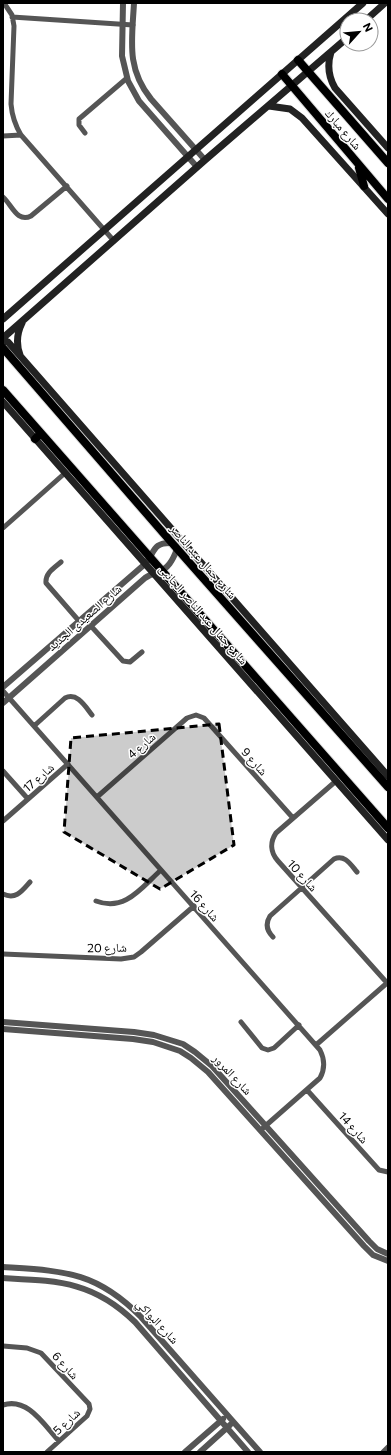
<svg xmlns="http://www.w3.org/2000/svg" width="391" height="1455" font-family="Commissioner,'Noto Naskh Arabic',sans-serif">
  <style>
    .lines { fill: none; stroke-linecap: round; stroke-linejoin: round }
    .primary-casing { stroke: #dbdbdb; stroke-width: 10 }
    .minor { stroke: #555; stroke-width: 5 }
    .tertiary { stroke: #555; stroke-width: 6 }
    .secondary { stroke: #222; stroke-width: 7 }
    .primary { stroke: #000; stroke-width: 8 }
    .marked { fill: #000; fill-opacity: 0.2; stroke: #000; stroke-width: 3; stroke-dasharray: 8 5; stroke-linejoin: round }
    .labels { text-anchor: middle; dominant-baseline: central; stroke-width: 3; stroke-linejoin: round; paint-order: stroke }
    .street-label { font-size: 12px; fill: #000; stroke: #fff }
  </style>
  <rect width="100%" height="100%" fill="#fff"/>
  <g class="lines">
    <defs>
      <path id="primary" d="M 298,60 L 388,163
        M 282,74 L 388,199
        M 359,168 L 364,186
        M 3,348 L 172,543 L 388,787
        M 3,390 L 388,828
        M 35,439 L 41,433"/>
    </defs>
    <use href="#primary" class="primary-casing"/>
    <path class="minor" d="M 4,3 L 12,15 L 14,26 L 11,104 C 12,116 15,125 21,135 L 114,241
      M 12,17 L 133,25
      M 85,133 L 79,125 L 79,119 L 127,78
      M 3,136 L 21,135
      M 3,197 C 12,205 17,223 31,216 L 67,186
      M 3,528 L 65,473
      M 61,562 C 54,568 45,573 46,583 L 79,621
      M 90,625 L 123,661 L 130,662 L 142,652
      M 3,691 L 320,1050 C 325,1060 325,1069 320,1078 L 263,1128
      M 34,726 L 65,698 C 77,692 85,706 92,715
      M 3,771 L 28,799
      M 336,781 L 276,833 C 270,842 270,852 278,861 L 388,984
      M 97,797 L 187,718 L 196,715 L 204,718 L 293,818
      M 3,821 L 68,764
      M 3,894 C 16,900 22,891 30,882
      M 96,901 C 125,912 141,888 161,870
      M 273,937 C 267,931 265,924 270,916 L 334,859 C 345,854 351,865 357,872
      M 3,954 L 121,959 L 134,957 L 141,952 L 194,906
      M 241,1022 L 262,1048 L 268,1050 L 274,1048 L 299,1025
      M 316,1045 L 387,983
      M 307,1090 L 379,1170 L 388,1172
      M 3,1346 L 27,1348 L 41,1353 L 89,1404 L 90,1409 L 87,1416 L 47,1452
      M 3,1405 C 28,1397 44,1425 59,1441
      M 383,1452 L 388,1447"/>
    <path class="tertiary" d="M 123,3 L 122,56 L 128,81 L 139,101 L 197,167
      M 134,3 C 132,40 126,68 151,99 L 205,160
      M 3,687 L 145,564 C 155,553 152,542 172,543
      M 3,703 L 145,578 C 149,575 152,574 157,573 C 168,569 173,560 177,549
      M 3,1022 L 134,1032 L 154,1035 L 183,1044 L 195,1052 L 212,1066 L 369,1241 L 377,1249 L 388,1254
      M 3,1029 L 133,1039 L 153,1042 L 180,1051 L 191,1058 L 208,1072 L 364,1246 L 373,1255 L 388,1261
      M 3,1267 C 63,1271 96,1271 141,1317 L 260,1452
      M 3,1278 C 58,1281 93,1281 135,1322 L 248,1452
      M 185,1452 L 223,1419
      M 200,1452 L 230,1425"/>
    <path class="secondary" d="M 366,20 L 385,3
      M 331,52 C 327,65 328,76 335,88 L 388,148
      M 269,106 L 290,109 L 302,118 L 388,214
      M 3,319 L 363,3
      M 3,338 L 205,160 L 347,38
      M 3,341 L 8,342 L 388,776
      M 20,355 C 16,344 17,333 22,323
      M 3,402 L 388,840"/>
    <use href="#primary" class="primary"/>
  </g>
  <path class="marked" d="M 219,724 L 234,845 L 160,889 L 64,832 L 71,738 Z"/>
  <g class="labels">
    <g class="street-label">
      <text transform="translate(344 129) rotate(50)">شارع مبارك</text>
      <text transform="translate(204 561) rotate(49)">شارع جمال عبد الناصر</text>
      <text transform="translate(204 614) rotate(49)">شارع جمال عبد الناصر الجانبى</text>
      <text transform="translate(84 617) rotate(-41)">شارع الصعيدى الجديد</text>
      <text transform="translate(141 745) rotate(-41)">شارع 4</text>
      <text transform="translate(255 761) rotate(48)">شارع 9</text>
      <text transform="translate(38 777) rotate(-41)">شارع 17</text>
      <text transform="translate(303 875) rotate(48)">شارع 10</text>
      <text transform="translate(205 905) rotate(48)">شارع 16</text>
      <text transform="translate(107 947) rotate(-1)">شارع 20</text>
      <text transform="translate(233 1074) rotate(47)">شارع المرور</text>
      <text transform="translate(354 1127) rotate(48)">شارع 14</text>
      <text transform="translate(158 1321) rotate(47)">شارع البواكي</text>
      <text transform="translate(66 1365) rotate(47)">شارع 6</text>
      <text transform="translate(66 1421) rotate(-43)">شارع 5</text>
    </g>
  </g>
  <rect width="391" height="1455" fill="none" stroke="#000000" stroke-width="8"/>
  <g transform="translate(359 32) rotate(63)"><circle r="19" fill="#ffffff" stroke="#999999"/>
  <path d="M0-3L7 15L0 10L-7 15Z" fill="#000000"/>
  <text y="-6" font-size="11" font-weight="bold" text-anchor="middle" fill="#000000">N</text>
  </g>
</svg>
